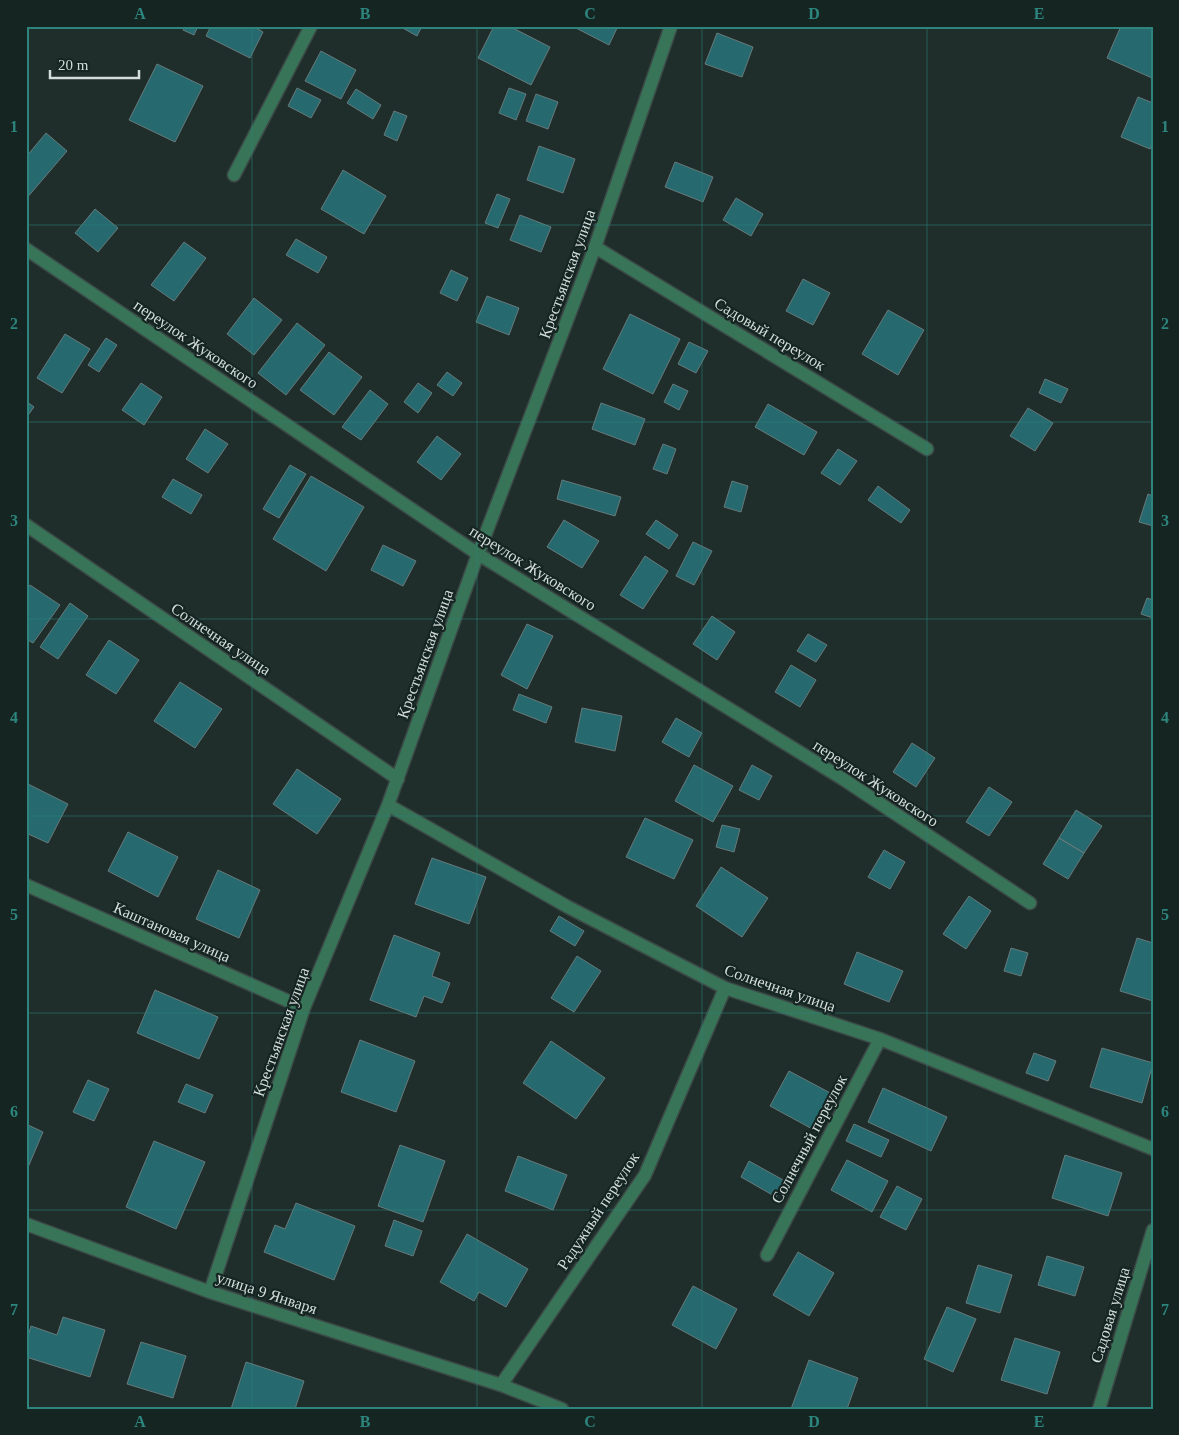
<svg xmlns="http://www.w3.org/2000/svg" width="1179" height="1435" font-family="Georgia,serif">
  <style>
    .building { fill: #26696e; stroke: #677a7b }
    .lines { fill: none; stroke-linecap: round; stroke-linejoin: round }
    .minor-casing { stroke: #3c4a47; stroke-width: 15 }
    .minor { stroke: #387458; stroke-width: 12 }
    .grid { fill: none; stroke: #2d857e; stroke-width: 1; stroke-opacity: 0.55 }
    .labels { text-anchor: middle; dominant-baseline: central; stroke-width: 4.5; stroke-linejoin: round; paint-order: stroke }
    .street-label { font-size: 16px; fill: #d4dddb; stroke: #152522 }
    .neatline { fill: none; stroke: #2d857e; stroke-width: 2 }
    .grid-label { font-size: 16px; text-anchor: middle; font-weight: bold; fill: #2d857e }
  </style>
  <rect width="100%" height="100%" fill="#1f2e2b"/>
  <path class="building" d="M 185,26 L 198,26 L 194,35 L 183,30 Z
    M 211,26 L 253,26 L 263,32 L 250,58 L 206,36 Z
    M 399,26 L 422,26 L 417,36 Z
    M 494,26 L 509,26 L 550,47 L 531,85 L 478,58 Z
    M 572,26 L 618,26 L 609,45 Z
    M 1121,26 L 1153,26 L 1152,78 L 1107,58 Z
    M 717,33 L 753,47 L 742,77 L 705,64 Z
    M 321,51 L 356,70 L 341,99 L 305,81 Z
    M 157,64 L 203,86 L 175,142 L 129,120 Z
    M 297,88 L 321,100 L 311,118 L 288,106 Z
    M 509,88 L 526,94 L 516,120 L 499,113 Z
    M 356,89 L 381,105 L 373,119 L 347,103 Z
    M 536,94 L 558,102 L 548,129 L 526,121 Z
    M 1138,97 L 1153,103 L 1153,142 L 1150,149 L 1121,137 Z
    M 394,111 L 407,116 L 397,141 L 384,135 Z
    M 46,133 L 67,151 L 26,199 L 26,157 Z
    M 539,146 L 575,159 L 563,193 L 527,180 Z
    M 675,162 L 713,177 L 703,202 L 665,187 Z
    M 343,170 L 386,196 L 364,234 L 321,209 Z
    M 497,194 L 510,199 L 498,228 L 485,223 Z
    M 736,198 L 763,214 L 751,236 L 723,220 Z
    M 95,209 L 118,228 L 98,252 L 75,233 Z
    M 520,215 L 551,227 L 541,252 L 510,240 Z
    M 296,239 L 327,257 L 318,273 L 286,255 Z
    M 184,242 L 206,258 L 174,301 L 151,285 Z
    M 451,270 L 468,278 L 457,301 L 440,293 Z
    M 803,279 L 830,293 L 813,325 L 786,311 Z
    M 487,296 L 519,308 L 509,335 L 476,322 Z
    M 254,298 L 282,320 L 254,355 L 227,334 Z
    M 888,310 L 924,330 L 898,375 L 862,354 Z
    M 630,314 L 680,339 L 653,394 L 603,369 Z
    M 297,323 L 325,345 L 286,395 L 258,373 Z
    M 65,334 L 90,349 L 62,393 L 37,378 Z
    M 106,338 L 117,345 L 99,372 L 88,365 Z
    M 689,342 L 708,351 L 696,373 L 678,364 Z
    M 329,352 L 362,377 L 334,415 L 300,390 Z
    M 447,372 L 462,383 L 453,396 L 437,385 Z
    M 1045,379 L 1068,389 L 1061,403 L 1039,393 Z
    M 141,383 L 162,397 L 144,425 L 122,410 Z
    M 418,383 L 432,393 L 418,413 L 404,402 Z
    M 673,384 L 688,391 L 679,410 L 664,402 Z
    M 370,390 L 388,404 L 361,440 L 342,427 Z
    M 26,401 L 34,407 L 26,418 Z
    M 601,403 L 645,419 L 635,445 L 592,429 Z
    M 768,404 L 817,432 L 804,455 L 755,427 Z
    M 1028,408 L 1053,423 L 1035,451 L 1010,436 Z
    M 205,429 L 228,444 L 208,473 L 186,459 Z
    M 437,436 L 461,454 L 441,480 L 417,462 Z
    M 663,444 L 676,449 L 667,474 L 653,469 Z
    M 838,449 L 857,461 L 840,485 L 821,473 Z
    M 290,465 L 306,474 L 279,518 L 263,509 Z
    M 311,476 L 364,507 L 326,571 L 273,539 Z
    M 173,479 L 202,495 L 191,514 L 162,497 Z
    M 562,480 L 621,497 L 615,516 L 557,499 Z
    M 732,481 L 748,486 L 741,512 L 724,507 Z
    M 878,486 L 910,510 L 901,523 L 868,500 Z
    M 1148,494 L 1153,496 L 1153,526 L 1139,522 Z
    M 564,520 L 599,541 L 582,568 L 547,547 Z
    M 656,520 L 678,535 L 669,549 L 646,534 Z
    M 693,542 L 712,551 L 694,585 L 676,576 Z
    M 383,545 L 416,561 L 403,586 L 371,570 Z
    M 645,556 L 668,571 L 643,609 L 620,595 Z
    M 30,585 L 60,605 L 33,643 L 26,639 L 26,590 Z
    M 1147,598 L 1153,600 L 1153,618 L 1141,614 Z
    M 70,603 L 88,616 L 58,659 L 40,647 Z
    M 712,616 L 735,632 L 717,660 L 693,644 Z
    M 527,624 L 553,636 L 527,689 L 501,675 Z
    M 808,634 L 827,645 L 816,662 L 797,651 Z
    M 109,640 L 139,660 L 116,694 L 86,675 Z
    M 791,665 L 816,680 L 800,707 L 775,692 Z
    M 180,682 L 222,709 L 195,748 L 154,721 Z
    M 519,694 L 552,707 L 546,723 L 513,710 Z
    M 582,708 L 622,716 L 615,751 L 575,742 Z
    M 676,718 L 702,733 L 689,757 L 662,742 Z
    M 912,743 L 935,758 L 916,787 L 893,772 Z
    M 694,765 L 733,786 L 713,822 L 675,801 Z
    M 752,765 L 772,776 L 759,800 L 739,790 Z
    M 297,769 L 341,799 L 317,834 L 273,804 Z
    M 28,784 L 68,804 L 48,843 L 26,833 Z
    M 989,787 L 1012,802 L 989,836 L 966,822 Z
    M 1076,810 L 1102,826 L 1084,853 L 1059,838 Z
    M 645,818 L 693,840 L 674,879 L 626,857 Z
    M 722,825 L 740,829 L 734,852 L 716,847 Z
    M 128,832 L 178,857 L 158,897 L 108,871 Z
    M 1059,838 L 1084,853 L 1068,879 L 1043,864 Z
    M 884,850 L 905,862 L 890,889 L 868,877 Z
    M 432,858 L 486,877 L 469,924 L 415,904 Z
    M 721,867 L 768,898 L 742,937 L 696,906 Z
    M 218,870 L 260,890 L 239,938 L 196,919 Z
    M 969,896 L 991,911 L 966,949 L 943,934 Z
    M 559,916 L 584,931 L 575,946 L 550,931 Z
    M 394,935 L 440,953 L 432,976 L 450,983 L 442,1003 L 424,996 L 416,1017 L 370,1000 Z
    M 1137,938 L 1153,943 L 1153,1001 L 1120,991 Z
    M 1011,948 L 1028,953 L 1021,976 L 1004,971 Z
    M 857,952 L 903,971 L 889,1002 L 844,984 Z
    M 577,956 L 601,971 L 574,1012 L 551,998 Z
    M 155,990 L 218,1017 L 199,1059 L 137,1033 Z
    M 360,1040 L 415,1061 L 396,1112 L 341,1092 Z
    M 551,1041 L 605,1078 L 576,1119 L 523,1083 Z
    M 1102,1048 L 1153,1063 L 1142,1103 L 1090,1087 Z
    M 1034,1053 L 1056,1061 L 1048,1081 L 1026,1073 Z
    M 789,1071 L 836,1096 L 816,1131 L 770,1106 Z
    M 88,1080 L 109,1089 L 94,1121 L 73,1112 Z
    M 186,1084 L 213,1095 L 205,1113 L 178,1102 Z
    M 883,1088 L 947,1117 L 931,1151 L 868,1122 Z
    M 26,1124 L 43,1132 L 26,1172 Z
    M 854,1124 L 889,1140 L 881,1157 L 846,1141 Z
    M 154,1141 L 205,1162 L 176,1229 L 126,1207 Z
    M 400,1145 L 445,1161 L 423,1222 L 378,1206 Z
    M 1065,1155 L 1122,1173 L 1108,1216 L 1052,1198 Z
    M 518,1156 L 567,1175 L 553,1210 L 505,1191 Z
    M 847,1160 L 888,1181 L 872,1212 L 831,1190 Z
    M 749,1161 L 785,1181 L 776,1197 L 741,1177 Z
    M 897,1186 L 922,1199 L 906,1230 L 880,1217 Z
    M 296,1203 L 355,1226 L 334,1280 L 264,1252 L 275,1225 L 285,1229 Z
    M 394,1220 L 422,1231 L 413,1256 L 385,1246 Z
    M 467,1234 L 528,1269 L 506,1307 L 479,1292 L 474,1301 L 440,1282 Z
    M 798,1252 L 834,1273 L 809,1316 L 773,1295 Z
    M 1047,1256 L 1084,1267 L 1075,1296 L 1038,1285 Z
    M 978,1265 L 1012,1275 L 1000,1313 L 966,1303 Z
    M 693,1286 L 737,1309 L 716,1349 L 672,1325 Z
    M 947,1307 L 976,1319 L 953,1372 L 924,1359 Z
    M 63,1317 L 105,1330 L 90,1377 L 26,1357 L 26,1343 L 31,1326 L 57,1335 Z
    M 1015,1338 L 1060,1352 L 1047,1394 L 1001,1380 Z
    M 141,1342 L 186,1356 L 173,1398 L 127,1384 Z
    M 809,1360 L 858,1378 L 847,1409 L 791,1409 Z
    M 246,1362 L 304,1381 L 295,1409 L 231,1409 Z"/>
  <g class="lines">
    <defs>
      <path id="minor" d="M 234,175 L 311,26
        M 595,247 L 927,449
        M 26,249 L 478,554 L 843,779 L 1030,903
        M 26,525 L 398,779
        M 388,805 L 568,907 L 725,988 L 880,1039 L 1153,1149
        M 26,885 L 304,1008
        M 26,1224 L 210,1292 L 501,1385 L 562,1409
        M 767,1255 L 880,1039
        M 210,1292 L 304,1008 L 388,805 L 478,554 L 595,247 L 671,26
        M 501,1385 L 645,1175 L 725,988
        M 1099,1409 L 1153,1230"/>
    </defs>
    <use href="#minor" class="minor-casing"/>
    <use href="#minor" class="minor"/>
  </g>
  <path class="grid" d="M 252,26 L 252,1409M 477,26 L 477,1409M 702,26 L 702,1409M 927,26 L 927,1409M 26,225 L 1153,225M 26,422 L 1153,422M 26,619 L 1153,619M 26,816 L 1153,816M 26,1013 L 1153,1013M 26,1210 L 1153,1210"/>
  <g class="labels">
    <g class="street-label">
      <text transform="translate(567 274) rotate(-70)">Крестьянская улица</text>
      <text transform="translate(770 334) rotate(31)">Садовый переулок</text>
      <text transform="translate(196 344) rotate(34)">переулок Жуковского</text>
      <text transform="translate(533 568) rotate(32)">переулок Жуковского</text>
      <text transform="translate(221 639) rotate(34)">Солнечная улица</text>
      <text transform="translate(425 654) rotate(-70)">Крестьянская улица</text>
      <text transform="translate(876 783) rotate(33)">переулок Жуковского</text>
      <text transform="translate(172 932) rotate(24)">Каштановая улица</text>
      <text transform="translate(780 988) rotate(19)">Солнечная улица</text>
      <text transform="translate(281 1032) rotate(-70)">Крестьянская улица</text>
      <text transform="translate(809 1139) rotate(-62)">Солнечный переулок</text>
      <text transform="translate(598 1211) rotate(-57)">Радужный переулок</text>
      <text transform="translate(267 1293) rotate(18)">улица 9 Января</text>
      <text transform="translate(1110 1315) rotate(-73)">Садовая улица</text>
    </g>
  </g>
  <rect width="1179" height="1435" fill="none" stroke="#152522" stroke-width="55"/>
  <path d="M50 70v8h89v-8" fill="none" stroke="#d4dddb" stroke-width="2.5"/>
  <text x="58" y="70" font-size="15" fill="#d4dddb" stroke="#152522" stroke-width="4" paint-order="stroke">20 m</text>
  <rect x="28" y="28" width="1124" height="1380" class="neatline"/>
  <g class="grid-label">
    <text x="140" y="19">A</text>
    <text x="365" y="19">B</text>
    <text x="590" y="19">C</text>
    <text x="814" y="19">D</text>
    <text x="1039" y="19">E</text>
    <text x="14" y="132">1</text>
    <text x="1165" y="132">1</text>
    <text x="14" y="329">2</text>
    <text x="1165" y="329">2</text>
    <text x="14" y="526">3</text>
    <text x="1165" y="526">3</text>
    <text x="14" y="723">4</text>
    <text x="1165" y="723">4</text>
    <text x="14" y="920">5</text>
    <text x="1165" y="920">5</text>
    <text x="14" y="1117">6</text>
    <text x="1165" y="1117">6</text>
    <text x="14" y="1315">7</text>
    <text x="1165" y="1315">7</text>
    <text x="140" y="1427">A</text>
    <text x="365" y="1427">B</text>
    <text x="590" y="1427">C</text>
    <text x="814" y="1427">D</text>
    <text x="1039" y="1427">E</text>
  </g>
</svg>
